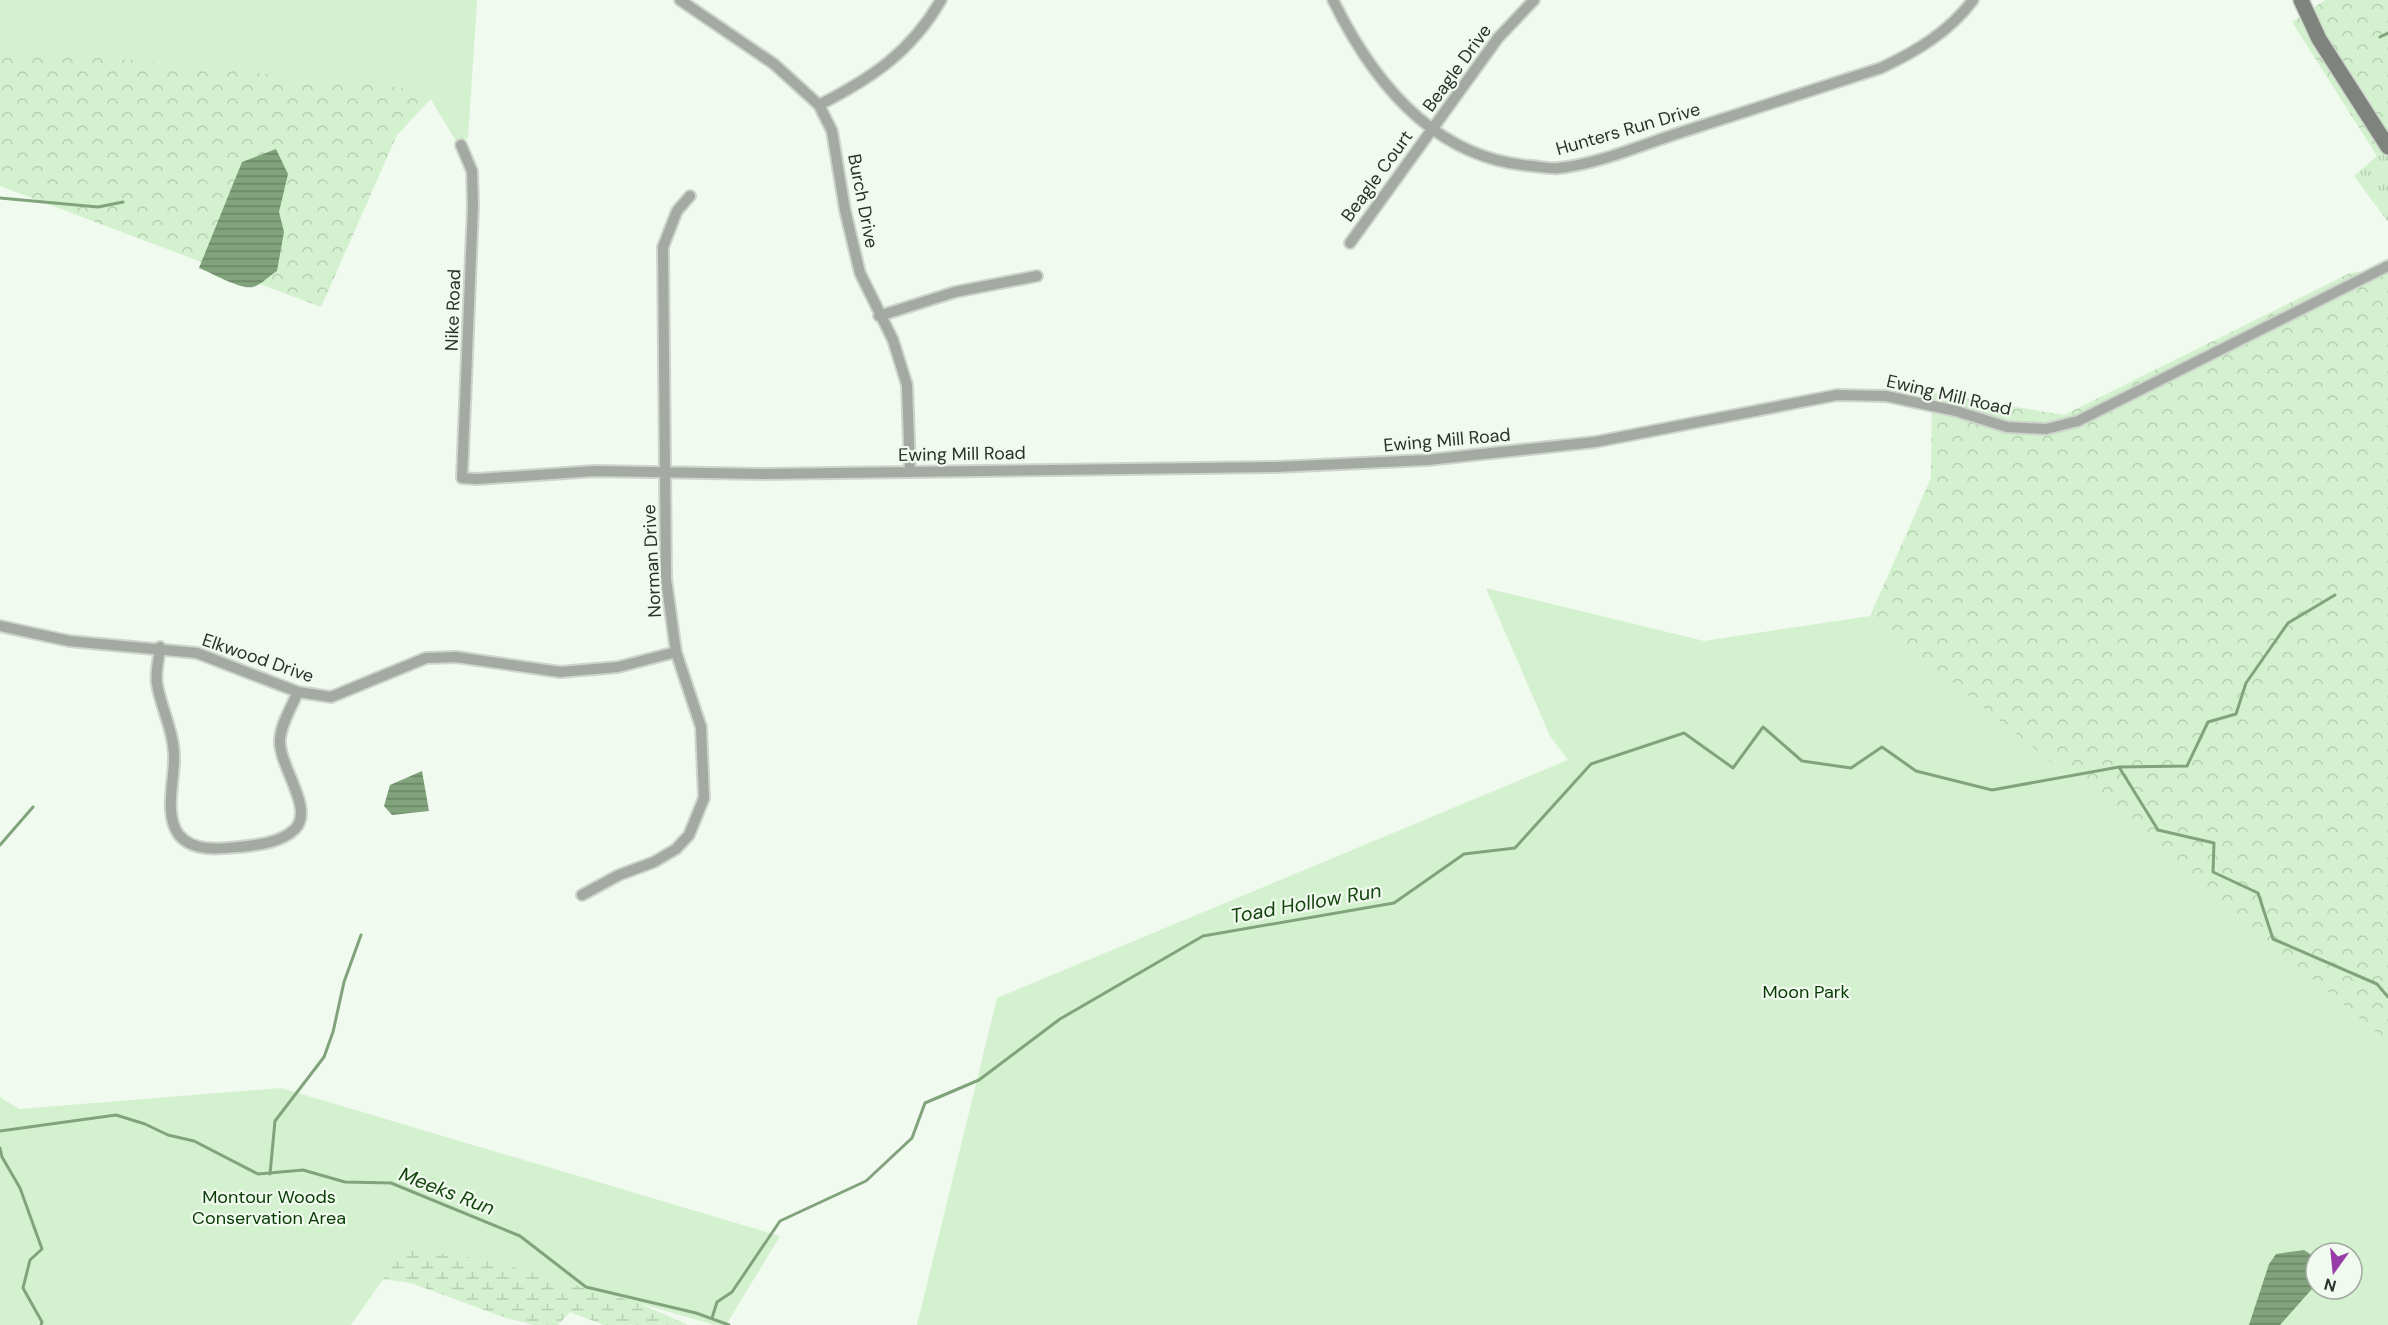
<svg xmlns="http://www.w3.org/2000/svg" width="2388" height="1325" font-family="'DM Sans',sans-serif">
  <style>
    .grass { fill: url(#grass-tufts) }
    .forest { fill: url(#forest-crowns) }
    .wetland { fill: url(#wetland-marsh) }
    .park { fill: #d3f1ce; fill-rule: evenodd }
    .water { fill: url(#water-rules) }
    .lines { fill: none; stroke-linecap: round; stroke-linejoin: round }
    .stream { stroke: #81a37c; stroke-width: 3 }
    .street-casing { stroke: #cdd6cb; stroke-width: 14 }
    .secondary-casing { stroke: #cdd6cb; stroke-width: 18 }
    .street { stroke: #a5a9a4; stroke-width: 10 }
    .secondary { stroke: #7e847d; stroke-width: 15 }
    .labels { text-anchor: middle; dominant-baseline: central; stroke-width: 4.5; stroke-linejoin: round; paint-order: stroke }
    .street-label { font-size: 18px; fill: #2d312d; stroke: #f0faee }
    .park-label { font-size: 18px; fill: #073a02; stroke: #f0faee }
    .water-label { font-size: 20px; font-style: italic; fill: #14440e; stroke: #f0faee }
  </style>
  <defs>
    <pattern id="grass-tufts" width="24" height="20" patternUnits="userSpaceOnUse" patternTransform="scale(1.5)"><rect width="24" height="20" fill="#d3f1ce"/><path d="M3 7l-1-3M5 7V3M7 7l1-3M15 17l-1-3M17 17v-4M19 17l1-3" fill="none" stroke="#b5cfb1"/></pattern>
    <pattern id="forest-crowns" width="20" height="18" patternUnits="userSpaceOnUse" patternTransform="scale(1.5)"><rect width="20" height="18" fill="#d3f1ce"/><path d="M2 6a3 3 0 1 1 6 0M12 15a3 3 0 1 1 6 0" fill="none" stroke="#b5cfb1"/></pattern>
    <pattern id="wetland-marsh" width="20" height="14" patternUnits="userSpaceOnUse" patternTransform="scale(1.5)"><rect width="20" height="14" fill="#d3f1ce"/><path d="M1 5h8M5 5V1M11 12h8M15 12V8" fill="none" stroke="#b5cfb1"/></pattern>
    <pattern id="water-rules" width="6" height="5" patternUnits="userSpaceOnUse" patternTransform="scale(1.5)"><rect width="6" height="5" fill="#81a37c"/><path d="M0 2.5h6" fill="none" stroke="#6a8566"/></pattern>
  </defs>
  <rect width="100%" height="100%" fill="#f0faee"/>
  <path class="grass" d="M 2388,146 L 2388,222 L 2354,176 Z"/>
  <path class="forest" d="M 88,0 L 477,0 L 473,54 L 397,135 L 321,307 L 0,186 L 0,4 Z
    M 2325,0 L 2388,0 L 2388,146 L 2377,156 L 2292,22 Z
    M 2388,268 L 2388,1045 L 1870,616 L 1931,478 L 1932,393 L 2064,415 L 2350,273 Z"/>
  <path class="wetland" d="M 444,1237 L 527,1254 L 688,1325 L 604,1325 L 570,1312 L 558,1325 L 534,1325 L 506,1318 L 411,1283 L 345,1274 L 310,1254 Z"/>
  <path class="park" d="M 0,0 L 477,0 L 468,138 L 456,141 L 425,90 L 21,49 L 0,60 Z
    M 1486,588 L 1704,641 L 1870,616 L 2113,812 L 2388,1042 L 2388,1325 L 917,1325 L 997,998 L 1568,760 L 1550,736 ZM 2316,1253 L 2352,1253 L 2352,1289 L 2316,1289 Z
    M 281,1088 L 780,1236 L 726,1325 L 715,1325 L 488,1260 L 404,1249 L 351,1325 L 0,1325 L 0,1097 L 19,1109 Z"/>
  <path class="water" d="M 276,149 L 288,174 L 279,212 L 284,232 L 277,271 C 270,275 261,285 253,287 C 241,290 212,273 199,268 L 242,162 Z
    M 422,771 L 429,811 L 392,815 L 384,806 L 390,785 Z
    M 2304,1250 L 2316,1258 L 2316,1282 L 2312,1289 L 2280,1325 L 2249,1325 L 2269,1264 L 2276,1254 Z"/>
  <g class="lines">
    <path class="stream" d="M 2380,37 L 2388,33
      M 0,198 L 98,207 L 123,202
      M 2119,767 L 2187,766 L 2208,722 L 2236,714 L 2246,683 L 2288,623 L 2335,595
      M 0,845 L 33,807
      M 0,1131 L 116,1115 L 145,1124 L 168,1135 L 194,1141 L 258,1174 L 303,1170 L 345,1182 L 391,1183 L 520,1236 L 586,1287 L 696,1313 L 729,1325
      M 0,1148 L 2,1157 L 20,1188 L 42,1249 L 30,1260 L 23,1288 L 42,1322 L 41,1325
      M 270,1174 L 275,1121 L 324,1057 L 333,1032 L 344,982 L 361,935
      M 712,1318 L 717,1302 L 732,1292 L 780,1221 L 866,1181 L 912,1138 L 925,1103 L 979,1080 L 1060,1019 L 1203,936 L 1394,903 L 1464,854 L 1515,848 L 1591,764 L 1684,733 L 1733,768 L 1763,727 L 1802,761 L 1851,768 L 1882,747 L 1916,771 L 1992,790 L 2119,767 L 2158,830 L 2214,843 L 2213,872 L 2258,893 L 2273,939 L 2377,984 L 2388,997"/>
    <defs>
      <path id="street" d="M 680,0 L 774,64 L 819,105 L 832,131 L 845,210 L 860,273 L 893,340 L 907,385 L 910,471
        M 1333,0 C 1373,82 1435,159 1532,166 C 1541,167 1551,169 1559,168 C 1599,164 1644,144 1682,132 C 1748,111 1814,89 1881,68 C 1917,51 1949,32 1973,0
        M 819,105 C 872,78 911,52 941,0
        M 461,145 L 472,171 L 473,206 L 462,478 L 477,479 L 595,471 L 763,474 L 1276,467 L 1427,460 L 1595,442 L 1837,395 L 1886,396 L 1956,411 L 2007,427 L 2046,429 L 2078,421 L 2388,266
        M 1350,243 L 1498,38 L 1534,0
        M 879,316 L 955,292 L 1037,276
        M 0,626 L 69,641 L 197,653 L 298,692 L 331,697 L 426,658 L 456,657 L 560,672 L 618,667 L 676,652
        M 160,647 C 159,659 155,673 157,684 C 161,708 175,734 174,759 C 174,783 164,815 179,835 C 193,852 219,849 239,847 C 257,845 281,843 295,829 C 315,808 278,766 280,739 C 281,724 292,706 298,692
        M 582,895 L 619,875 L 654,862 L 676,849 L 689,835 L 704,798 L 701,727 L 676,652 L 666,579 L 663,247 L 677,211 L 690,196"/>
      <path id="secondary" d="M 2301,0 L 2319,39 L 2388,147"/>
    </defs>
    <use href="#street" class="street-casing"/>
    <use href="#secondary" class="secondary-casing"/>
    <use href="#street" class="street"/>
    <use href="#secondary" class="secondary"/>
  </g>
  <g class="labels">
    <g class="street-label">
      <text transform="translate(1457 68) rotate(-54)">Beagle Drive</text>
      <text transform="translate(1628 129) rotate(-16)">Hunters Run Drive</text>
      <text transform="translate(1377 176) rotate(-54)">Beagle Court</text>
      <text transform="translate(863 201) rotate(79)">Burch Drive</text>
      <text transform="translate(453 310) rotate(-88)">Nike Road</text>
      <text transform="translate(1949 395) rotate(13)">Ewing Mill Road</text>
      <text transform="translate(1447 440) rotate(-5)">Ewing Mill Road</text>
      <text transform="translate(962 454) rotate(-1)">Ewing Mill Road</text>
      <text transform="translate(652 561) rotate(-93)">Norman Drive</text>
      <text transform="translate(258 658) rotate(19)">Elkwood Drive</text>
    </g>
    <g class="park-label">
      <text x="1806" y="992">Moon Park</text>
      <text x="269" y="1197">Montour Woods<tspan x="269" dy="21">Conservation Area</tspan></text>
    </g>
    <g class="water-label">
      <text transform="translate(1306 903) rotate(-10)">Toad Hollow Run</text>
      <text transform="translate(447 1191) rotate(21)">Meeks Run</text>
    </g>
  </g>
  <g transform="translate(2334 1271) rotate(195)"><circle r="28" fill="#f0faee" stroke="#a2aaa1" stroke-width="1.5"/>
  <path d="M0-4.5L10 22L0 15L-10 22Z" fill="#983da7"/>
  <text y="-9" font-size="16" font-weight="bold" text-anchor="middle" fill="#2d312d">N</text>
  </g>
</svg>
